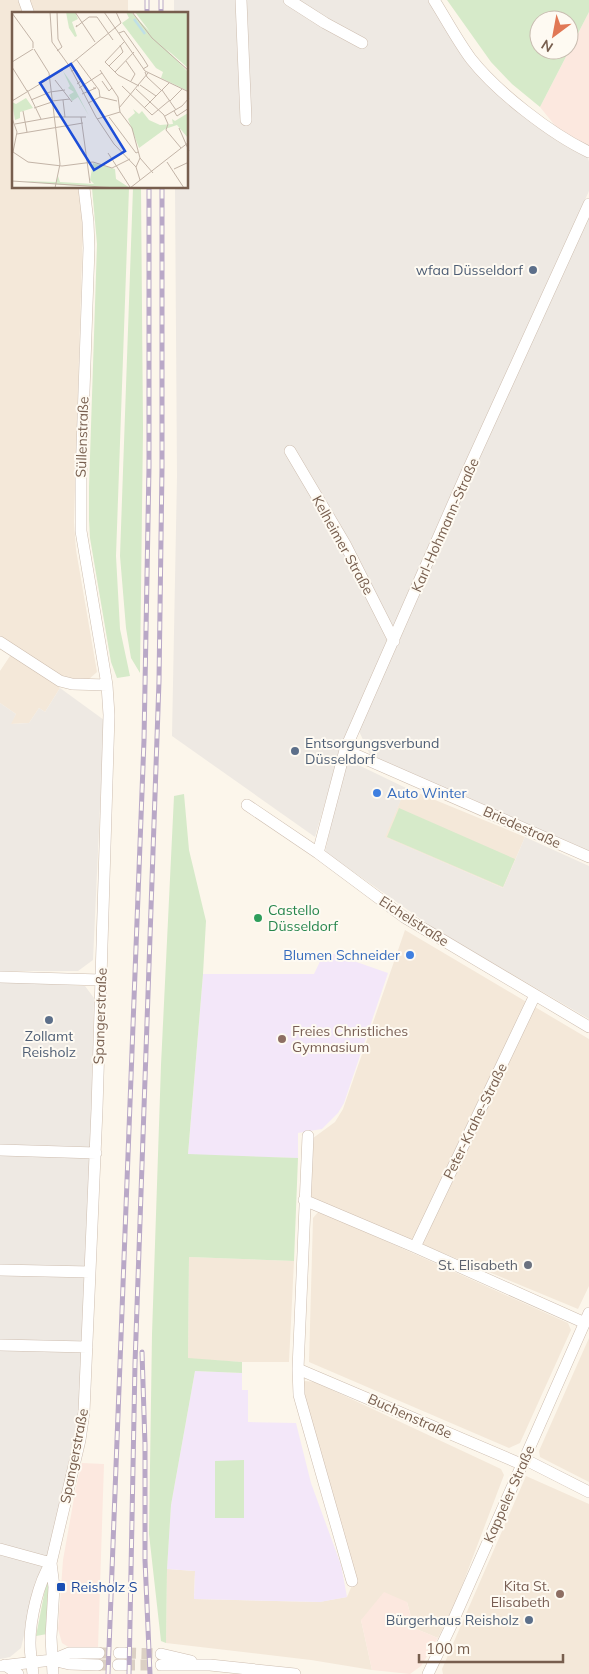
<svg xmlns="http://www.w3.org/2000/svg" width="589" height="1674" viewBox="0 0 589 1674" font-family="Mulish,sans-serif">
  <rect width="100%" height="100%" fill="#fcf6eb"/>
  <path fill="#f4e8d9" d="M 0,0 L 128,0 L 128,14 L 14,14 L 14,188 L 89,188 L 80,197 L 83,227 L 74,522 L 76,550 L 97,672 L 88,680 L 70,681 L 0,640 Z
    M 12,653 L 55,682 L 60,688 L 45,712 L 39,708 L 29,723 L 10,724 L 16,714 L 0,703 L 0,671 Z
    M 406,788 L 525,837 L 503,888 L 384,837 Z
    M 405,930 L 589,1039 L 589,1286 L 578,1309 L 306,1196 L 309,1141 L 335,1122 L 343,1109 Z
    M 319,1211 L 568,1323 L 571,1330 L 520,1443 L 509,1448 L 309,1362 L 313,1218 Z
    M 189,1257 L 294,1261 L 289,1362 L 242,1362 L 188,1359 Z
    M 589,1338 L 589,1482 L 540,1457 L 539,1451 Z
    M 305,1381 L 315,1382 L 501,1469 L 504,1475 L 457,1599 L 438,1638 L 414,1628 L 407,1602 L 361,1620 L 372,1670 L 311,1660 L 166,1643 L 167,1569 L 195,1571 L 194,1599 L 319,1602 L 347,1597 L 353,1583 L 300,1385 Z
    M 526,1476 L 589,1504 L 589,1674 L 443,1674 L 442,1669 Z"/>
  <path fill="#fce8df" d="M 589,12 L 589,147 L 561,133 L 540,107 Z
    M 82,1463 L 104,1464 L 98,1648 L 70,1648 L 62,1643 L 58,1629 L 63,1560 L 76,1487 Z
    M 384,1592 L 407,1602 L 414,1628 L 438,1638 L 421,1666 L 410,1674 L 372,1670 L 361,1620 Z"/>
  <path fill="#eee9e3" d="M 174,0 L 430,0 L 470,61 L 557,138 L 588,157 L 589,162 L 589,191 L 341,748 L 315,837 L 172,736 L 177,476 L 175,188 L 188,188 L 188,14 L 174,14 Z
    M 589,210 L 589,851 L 371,757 L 358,729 Z
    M 60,688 L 104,720 L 93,960 L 78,971 L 0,971 L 0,703 L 16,714 L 11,724 L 29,723 L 39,708 L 45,712 Z
    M 346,759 L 406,788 L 385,837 L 503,888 L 525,837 L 589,866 L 589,1019 L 438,931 L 325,852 Z
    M 0,981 L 85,986 L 94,998 L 91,1147 L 0,1145 Z
    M 0,1155 L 90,1157 L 86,1269 L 0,1267 Z
    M 0,1273 L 86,1275 L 80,1413 L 47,1559 L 37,1581 L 21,1648 L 10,1657 L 0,1659 Z"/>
  <path fill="#f3e7f9" d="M 325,951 L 388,973 L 344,1103 L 338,1113 L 322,1129 L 298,1133 L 298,1158 L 188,1155 L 203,974 L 314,974 Z
    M 195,1371 L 242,1373 L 242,1390 L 248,1390 L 248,1422 L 296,1423 L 311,1483 L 341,1565 L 347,1597 L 320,1602 L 194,1599 L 195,1571 L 167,1569 L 171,1505 Z"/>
  <path fill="#d6eac9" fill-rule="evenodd" d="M 447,0 L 589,0 L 589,12 L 540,107 L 512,84 L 491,62 ZM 539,20 L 569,20 L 569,50 L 539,50 Z
    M 92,188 L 129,188 L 116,556 L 120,629 L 130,676 L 117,678 L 111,662 L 90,538 L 89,520 L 89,487 L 97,244 Z
    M 133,188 L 141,188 L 143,429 L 140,673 L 131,658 L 126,628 L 120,556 Z
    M 184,794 L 189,850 L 206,921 L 203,974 L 188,1154 L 298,1158 L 294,1261 L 189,1257 L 188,1358 L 242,1362 L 242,1373 L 195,1371 L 171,1505 L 167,1569 L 166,1643 L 161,1641 L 149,1534 L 152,1334 L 161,1065 L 174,796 Z
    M 399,808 L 515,859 L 503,887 L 387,837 Z
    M 244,1460 L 244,1518 L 215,1518 L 215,1461 Z
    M 49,1577 L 47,1634 L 36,1636 L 47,1579 Z"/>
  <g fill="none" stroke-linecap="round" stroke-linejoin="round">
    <path stroke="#dbd0c4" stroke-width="11" stroke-dasharray="11 5.5" stroke-linecap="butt" d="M 99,1653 L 119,1653
      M 125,1653 L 161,1654
      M 98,1665 L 118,1665
      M 124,1665 L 161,1665"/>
    <g stroke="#cebeb0" stroke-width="12">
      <path id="minor" d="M 24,0 L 29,14
        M 241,0 L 246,120
        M 289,0 L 325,23 L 362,43
        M 434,0 C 446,19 457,40 471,59 C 497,92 551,134 589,152
        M 290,451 L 345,544 L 394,641
        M 0,642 L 60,681 L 72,684 L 107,685
        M 345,750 L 589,857
        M 247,805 L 318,853 L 404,917 L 589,1027
        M 318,853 L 345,750 L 467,472 L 589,204
        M 0,977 L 101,980
        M 308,1136 L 298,1369 L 299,1395 L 352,1581
        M 0,1150 L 96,1153
        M 304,1200 L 415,1247 L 585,1323
        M 415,1247 L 535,995
        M 0,1270 L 90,1272
        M 0,1345 L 87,1347
        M 298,1369 L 521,1464
        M 524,1459 L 589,1492
        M 0,1549 L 51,1563
        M 51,1563 L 54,1587 L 51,1637 L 53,1674
        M 119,1653 L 125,1653
        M 161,1654 L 191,1661
        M 52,1660 L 69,1664 L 98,1665
        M 5,1665 L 18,1674
        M 118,1665 L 124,1665
        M 161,1665 L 210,1665 L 295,1674
        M 0,1666 L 52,1660 L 69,1653 L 99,1653
        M 33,1674 C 32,1664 30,1653 30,1643 C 30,1619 38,1583 51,1563 L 80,1440 L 84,1412 L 97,1109 L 109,715 L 107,685 L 81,531 L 81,477 L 89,248 L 88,222 L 84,188
        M 428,1674 L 449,1630 L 589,1313"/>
    </g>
    <use href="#minor" stroke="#fff" stroke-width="11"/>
    <g stroke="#b9a8c7" stroke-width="5">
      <path id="rail" d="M 147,0 L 147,14
        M 161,0 L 161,14
        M 142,1352 L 145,1445 L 145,1560 L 150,1674
        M 108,1674 L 144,740 L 149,467 L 149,188
        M 129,1674 L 135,1364 L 159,681 L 162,468 L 162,188"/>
    </g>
    <use href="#rail" stroke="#fefaf2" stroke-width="3" stroke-dasharray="9" stroke-linecap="butt"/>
  </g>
  <g fill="#5c6f8a" stroke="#fefaf2" stroke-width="2">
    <circle cx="533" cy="270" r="5"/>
    <circle cx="295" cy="751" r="5"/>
    <circle cx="49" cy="1020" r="5"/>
    <circle cx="529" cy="1620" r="5"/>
  </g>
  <g fill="#3f7fe0" stroke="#fefaf2" stroke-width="2">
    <circle cx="377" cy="793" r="5"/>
    <circle cx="410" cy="955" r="5"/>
  </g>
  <circle fill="#2e9e5b" stroke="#fefaf2" stroke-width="2" cx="258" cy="918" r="5"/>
  <g fill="#8d6e63" stroke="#fefaf2" stroke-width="2">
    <circle cx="282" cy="1039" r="5"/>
    <circle cx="560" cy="1594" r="5"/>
  </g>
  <circle fill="#6b7280" stroke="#fefaf2" stroke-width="2" cx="528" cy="1265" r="5"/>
  <rect fill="#1a4fb4" stroke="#fefaf2" stroke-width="2" x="56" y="1582" width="10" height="10" rx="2.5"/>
  <g text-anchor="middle" stroke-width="4" stroke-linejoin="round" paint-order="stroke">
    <g font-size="14" fill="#4e5e75" stroke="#fefaf2" text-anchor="end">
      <text x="523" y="275">wfaa Düsseldorf</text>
      <text x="305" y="748" text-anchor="start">Entsorgungsverbund<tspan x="305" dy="16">Düsseldorf</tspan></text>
      <text x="49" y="1041" text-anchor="middle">Zollamt<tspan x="49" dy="16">Reisholz</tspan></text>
      <text x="519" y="1625">Bürgerhaus Reisholz</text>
    </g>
    <g font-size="14" fill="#775e4e" stroke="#fefaf2">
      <text transform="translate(82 437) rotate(-88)" y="5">Süllenstraße</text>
      <text transform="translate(445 525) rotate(-66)" y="5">Karl-Hohmann-Straße</text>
      <text transform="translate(343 545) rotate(61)" y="5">Kelheimer Straße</text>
      <text transform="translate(522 827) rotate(24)" y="5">Briedestraße</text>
      <text transform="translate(414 921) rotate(33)" y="5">Eichelstraße</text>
      <text transform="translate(100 1016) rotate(-88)" y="5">Spangerstraße</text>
      <text transform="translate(475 1121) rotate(-64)" y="5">Peter-Krahe-Straße</text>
      <text transform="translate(410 1416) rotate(24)" y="5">Buchenstraße</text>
      <text transform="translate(74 1456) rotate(-79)" y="5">Spangerstraße</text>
      <text transform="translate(509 1494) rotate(-66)" y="5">Kappeler Straße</text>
    </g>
    <g font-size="14" fill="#366cbe" stroke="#fefaf2" text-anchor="start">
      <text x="387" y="798">Auto Winter</text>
      <text x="400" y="960" text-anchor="end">Blumen Schneider</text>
    </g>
    <g font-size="14" fill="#27864d" stroke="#fefaf2" text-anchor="start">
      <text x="268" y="915">Castello<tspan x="268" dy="16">Düsseldorf</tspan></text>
    </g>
    <g font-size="14" fill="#785e54" stroke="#fefaf2" text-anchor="start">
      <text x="292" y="1036">Freies Christliches<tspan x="292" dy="16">Gymnasium</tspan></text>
      <text x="550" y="1591" text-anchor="end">Kita St.<tspan x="550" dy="16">Elisabeth</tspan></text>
    </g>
    <g font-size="14" fill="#5b616d" stroke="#fefaf2" text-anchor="end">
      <text x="518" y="1270">St. Elisabeth</text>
    </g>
    <g font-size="14" fill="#164399" stroke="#fefaf2" text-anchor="start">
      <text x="71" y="1592">Reisholz S</text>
    </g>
  </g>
  <g transform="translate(12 12)">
    <rect width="176" height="176" fill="#fcf6eb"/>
    <path d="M 54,0 L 63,0 L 66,7 L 60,10 L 65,24 L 63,25 L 57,16 ZM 114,0 L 119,0 L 176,60 L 176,79 L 149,66 L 151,60 L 144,56 L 110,11 L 117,6 ZM 123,0 L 176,0 L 176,56 L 144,28 ZM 51,59 L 62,75 L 77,104 L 66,85 L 60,89 L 57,83 L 62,80 L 56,76 L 58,74 ZM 14,86 L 21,96 L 8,100 L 8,106 L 3,108 L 0,90 L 4,92 ZM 121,97 L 127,102 L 130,99 L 137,108 L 148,113 L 161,112 L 160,107 L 163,109 L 176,101 L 176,126 L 165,113 L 153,117 L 127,136 L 116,107 L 123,101 ZM 81,151 L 103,157 L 104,167 L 118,176 L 50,173 L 10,169 L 44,170 L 46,164 L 48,170 L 99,173 L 82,172 L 78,168 Z" fill="#d6eac9"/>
    <path fill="none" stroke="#bfdfe6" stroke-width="2.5" d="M 122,7 L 133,22"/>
    <path fill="none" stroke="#c3b4a7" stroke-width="1" d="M 38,0 L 40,30 L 58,55 L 84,105 L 102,132 L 124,155M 63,0 L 83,30M 92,0 L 133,59 L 177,80M 120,0 L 140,26 L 177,59M 0,1 L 21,30 L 21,36M 65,13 L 64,15 L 77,5 L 85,5 L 101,28M 107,21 L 112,19 L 131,46 L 136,54 L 131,57M 112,30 L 93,50 L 106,63 L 127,74M 22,37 L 37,61 L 48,152 L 43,176M 45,39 L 50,35 L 46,27 L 45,0M 64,47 L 87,78 L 88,85M 114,49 L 123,62 L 119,69M 0,50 L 21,37M 97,54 L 111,40 L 108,33M 0,55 L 15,79M 54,56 L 109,11 L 104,0M 88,58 L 106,85 L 108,100 L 120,116 L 128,146 L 124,155 L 128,168M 59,59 L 64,58 L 70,68 L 65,72M 103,60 L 122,40M 133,60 L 135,65 L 150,79M 43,68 L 60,90M 90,69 L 97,79 L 100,76M 128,73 L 144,84M 110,74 L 140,103 L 158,88M 67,76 L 90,61M 124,77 L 152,103 L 156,112 L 154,118 L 169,136M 15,78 L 29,107M 150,78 L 164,98M 38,80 L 53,78M 70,82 L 84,76 L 81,76M 19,88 L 38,80M 51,88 L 53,105M 0,89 L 51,58M 40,89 L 58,87M 158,89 L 170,77M 76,91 L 88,85 L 105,89M 22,96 L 40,90M 107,96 L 136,61M 132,96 L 157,71M 11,99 L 15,120M 162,99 L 165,104 L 177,96M 153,104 L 170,94 L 177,86M 69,105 L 78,171M 97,105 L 124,141 L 126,140M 0,106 L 5,120 L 1,140 L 16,150 L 50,154 L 81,150 L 100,156 L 118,147M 85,107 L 108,100M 3,112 L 42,105 L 74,105M 167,116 L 177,139M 5,122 L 71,111M 96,141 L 118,175M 128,146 L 141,161M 155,150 L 172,176M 162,157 L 177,150M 0,169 L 105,176M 118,176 L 177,130"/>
    <path fill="#1d4ed8" fill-opacity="0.15" stroke="#1d4ed8" stroke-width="2.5" d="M 59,52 L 113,139 L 82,158 L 28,71 Z"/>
    <rect width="176" height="176" fill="none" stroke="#775e4e" stroke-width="2.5"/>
  </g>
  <g transform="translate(554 35) rotate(212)"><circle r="24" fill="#fefaf2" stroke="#c8bcb0"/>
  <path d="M0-4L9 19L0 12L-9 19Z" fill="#e17855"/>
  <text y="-8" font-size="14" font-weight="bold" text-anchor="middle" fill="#775e4e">N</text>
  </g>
  <path d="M419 1654v8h144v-8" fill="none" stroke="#775e4e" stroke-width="2.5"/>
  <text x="426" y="1654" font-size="15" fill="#775e4e" stroke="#fefaf2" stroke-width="4" paint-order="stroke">100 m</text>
</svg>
